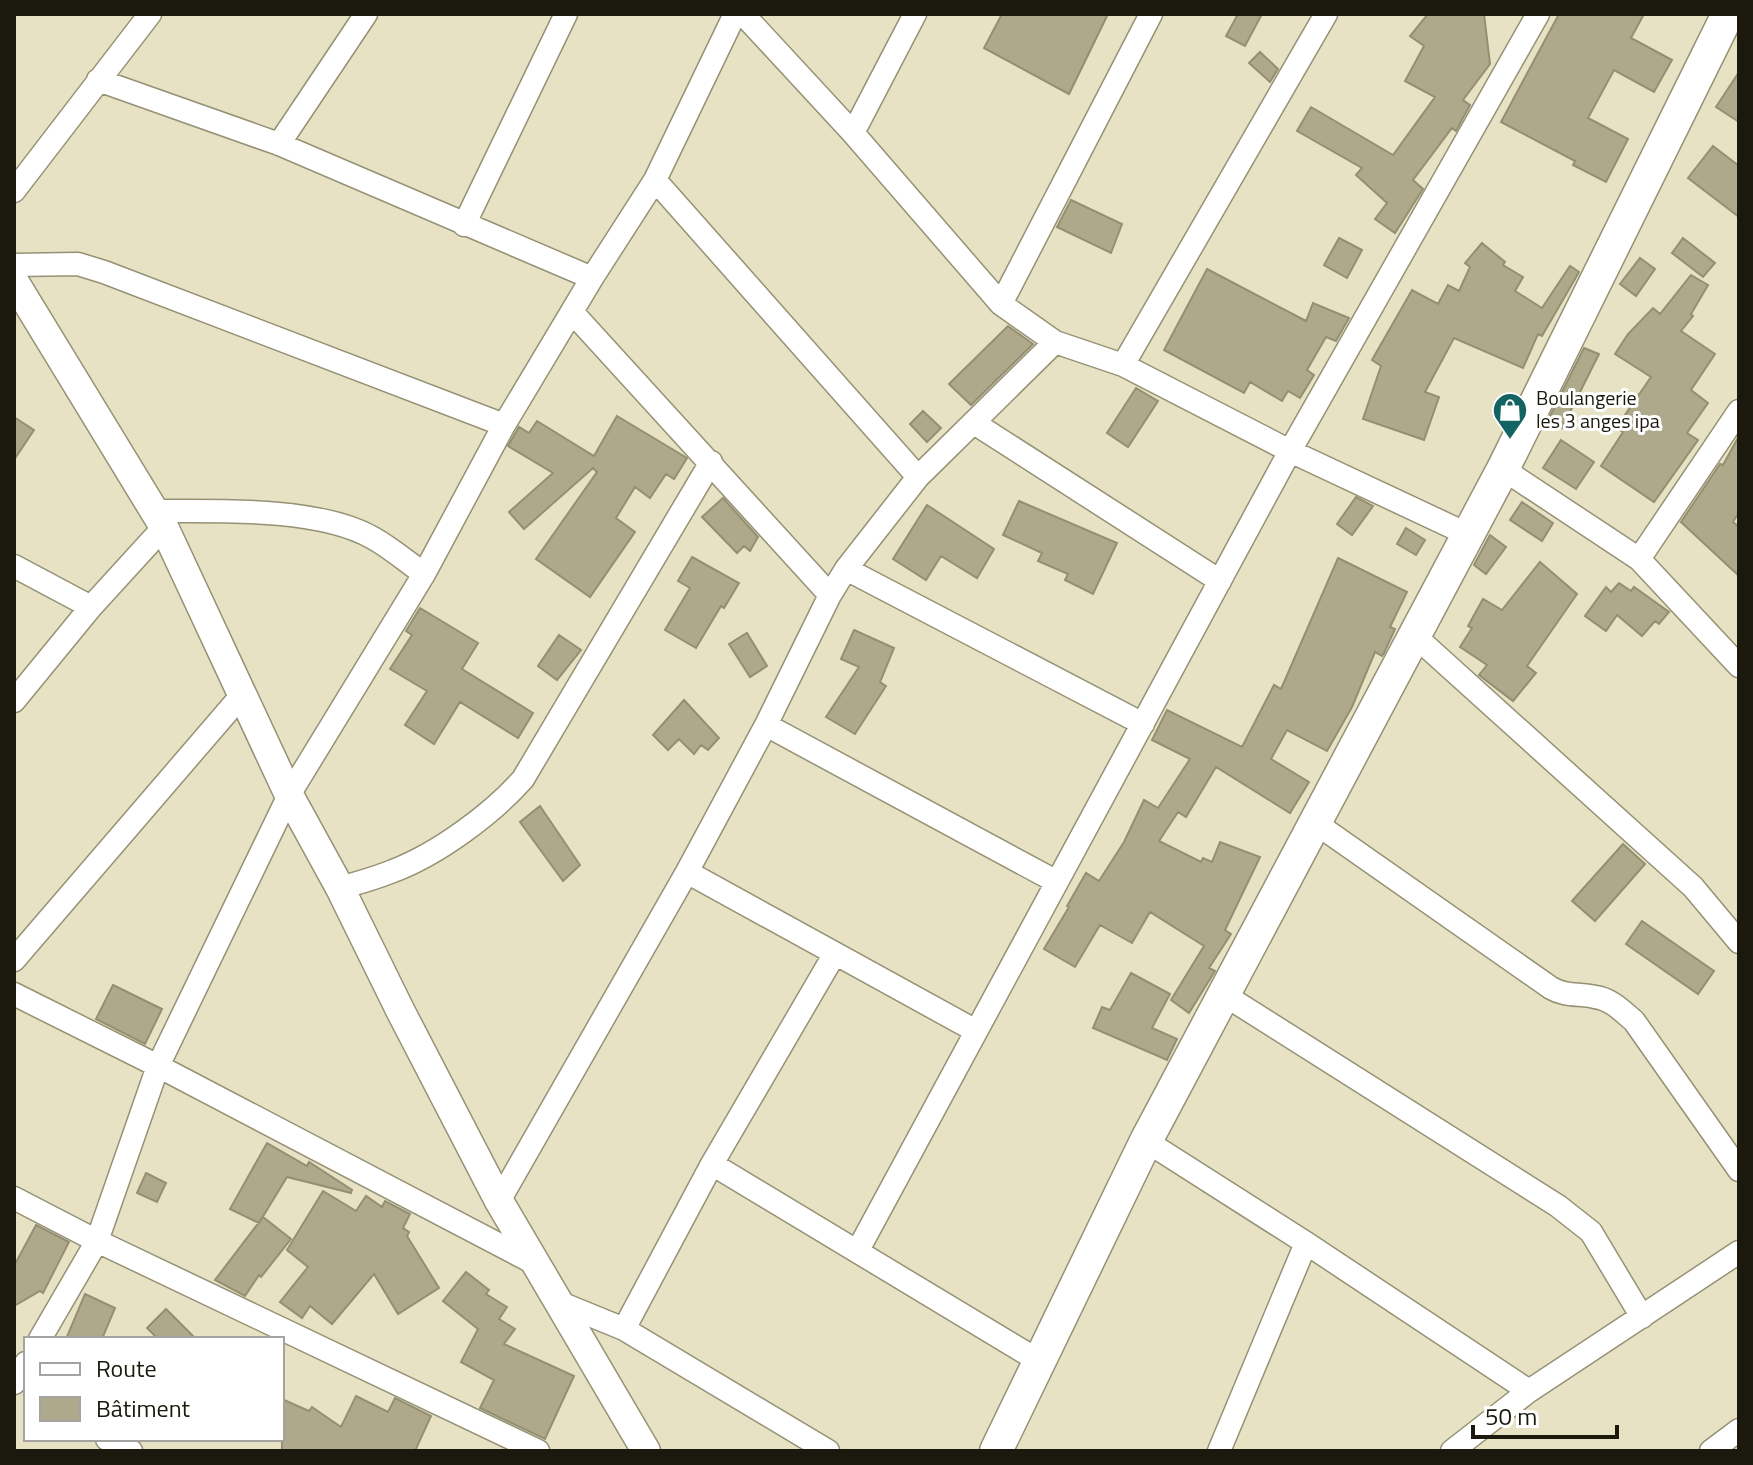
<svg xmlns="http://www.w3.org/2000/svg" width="1753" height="1465" viewBox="0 0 1753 1465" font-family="'Titillium Web',sans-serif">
  <rect width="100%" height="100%" fill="#e7e2c3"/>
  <path fill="#afa98c" stroke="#948f72" stroke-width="2" d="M 1002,14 L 1108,14 L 1069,94 L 984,48 Z
    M 1238,14 L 1262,14 L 1245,46 L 1226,36 Z
    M 1428,14 L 1484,14 L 1490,64 L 1463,100 L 1470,105 L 1456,131 L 1452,128 L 1413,180 L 1423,189 L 1395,233 L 1375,219 L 1387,203 L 1356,175 L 1362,168 L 1297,131 L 1311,107 L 1393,155 L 1435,97 L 1405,81 L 1424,46 L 1410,36 Z
    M 1559,14 L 1644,14 L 1631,38 L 1672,60 L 1654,92 L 1614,70 L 1588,118 L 1628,139 L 1606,182 L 1573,165 L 1575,161 L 1501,122 Z
    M 1260,52 L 1278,69 L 1270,82 L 1249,63 Z
    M 1739,72 L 1739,122 L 1716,107 Z
    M 1713,146 L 1739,166 L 1739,217 L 1688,178 Z
    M 1071,200 L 1122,224 L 1111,253 L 1057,227 Z
    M 1339,238 L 1362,250 L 1347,278 L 1324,265 Z
    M 1683,238 L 1715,263 L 1703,277 L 1672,253 Z
    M 1482,243 L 1505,262 L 1503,265 L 1523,277 L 1515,291 L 1542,308 L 1570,266 L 1579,272 L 1542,336 L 1538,334 L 1523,368 L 1454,338 L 1425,392 L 1439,397 L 1424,440 L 1363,419 L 1381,366 L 1372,360 L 1412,290 L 1438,304 L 1448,285 L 1459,291 L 1470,267 L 1465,263 Z
    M 1640,258 L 1655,269 L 1636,296 L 1620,284 Z
    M 1207,269 L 1306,321 L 1313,303 L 1349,318 L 1336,341 L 1326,337 L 1307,370 L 1314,375 L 1300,398 L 1288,391 L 1282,401 L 1250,382 L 1244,393 L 1164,350 Z
    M 1691,275 L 1708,285 L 1691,314 L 1693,316 L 1681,331 L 1715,354 L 1691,390 L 1708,403 L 1687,433 L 1698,440 L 1654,502 L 1601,466 L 1623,432 L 1616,428 L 1651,377 L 1615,354 L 1628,334 L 1653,308 L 1660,314 Z
    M 1008,326 L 1033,344 L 971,405 L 949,384 Z
    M 1584,348 L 1599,354 L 1562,428 L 1548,420 Z
    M 1136,388 L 1158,401 L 1128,447 L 1107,433 Z
    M 923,411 L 941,428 L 927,442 L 910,424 Z
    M 617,416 L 687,458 L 674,479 L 666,474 L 650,498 L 635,487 L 616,518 L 635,532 L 590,597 L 536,559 L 597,472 L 593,468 L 524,529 L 509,512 L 553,473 L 508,446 L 519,427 L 529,433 L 537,421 L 594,456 Z
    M 14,417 L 34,430 L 14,460 Z
    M 1739,436 L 1739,512 L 1733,522 L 1739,527 L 1739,576 L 1681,522 L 1720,464 L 1723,465 Z
    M 1561,440 L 1594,462 L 1576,489 L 1543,468 Z
    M 1356,497 L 1373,506 L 1352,535 L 1337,524 Z
    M 723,498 L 758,537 L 750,551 L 744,546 L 737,553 L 702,517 Z
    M 1019,501 L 1117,543 L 1093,594 L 1065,580 L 1068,574 L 1038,561 L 1042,553 L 1003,535 Z
    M 1522,502 L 1553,523 L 1542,541 L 1510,520 Z
    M 927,505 L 994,549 L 977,578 L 941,556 L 926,580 L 893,559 Z
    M 1406,528 L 1425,540 L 1416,555 L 1397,544 Z
    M 1490,535 L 1506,547 L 1486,574 L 1474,565 Z
    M 692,557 L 739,583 L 724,608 L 721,606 L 696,648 L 665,630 L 690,588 L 678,581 Z
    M 1338,558 L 1407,592 L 1390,627 L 1395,629 L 1384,653 L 1382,656 L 1375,652 L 1352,707 L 1327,751 L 1287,730 L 1271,759 L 1309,782 L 1290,813 L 1216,767 L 1186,817 L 1178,812 L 1159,841 L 1201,862 L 1203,858 L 1212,862 L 1220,842 L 1260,857 L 1225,930 L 1231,934 L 1209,968 L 1215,971 L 1189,1013 L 1171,1000 L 1204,946 L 1150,912 L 1132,943 L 1100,925 L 1075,967 L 1044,949 L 1069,907 L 1067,906 L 1086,873 L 1099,881 L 1124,842 L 1144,800 L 1158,808 L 1190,759 L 1152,740 L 1167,710 L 1242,747 L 1274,685 L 1281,689 Z
    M 1540,562 L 1577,594 L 1527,666 L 1536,673 L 1513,701 L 1479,675 L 1487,665 L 1460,647 L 1472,628 L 1468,626 L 1483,599 L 1502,610 Z
    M 1619,583 L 1631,591 L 1634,587 L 1669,612 L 1659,624 L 1655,621 L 1642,636 L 1617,615 L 1606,631 L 1585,616 L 1606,587 L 1611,592 Z
    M 420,608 L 478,643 L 462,669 L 533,713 L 518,738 L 460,702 L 434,744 L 405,725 L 427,691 L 390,669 L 412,635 L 406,631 Z
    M 854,630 L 894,648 L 880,682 L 886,686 L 855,734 L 826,717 L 859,667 L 841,659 Z
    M 747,633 L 767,666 L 750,677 L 729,644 Z
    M 559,635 L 581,650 L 557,680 L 538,666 Z
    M 684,700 L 719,738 L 708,750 L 701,745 L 694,754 L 679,739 L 668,750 L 653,735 Z
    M 540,806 L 580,865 L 563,881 L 520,822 Z
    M 1623,844 L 1645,864 L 1595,921 L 1572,901 Z
    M 1642,921 L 1714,971 L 1698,994 L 1626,944 Z
    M 1131,973 L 1170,994 L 1152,1028 L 1177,1039 L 1167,1060 L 1093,1028 L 1102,1007 L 1110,1010 Z
    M 113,985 L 162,1009 L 145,1044 L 96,1019 Z
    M 267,1143 L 307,1166 L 309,1162 L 352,1190 L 351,1193 L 287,1177 L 259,1223 L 230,1209 Z
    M 146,1173 L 166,1183 L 157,1202 L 137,1193 Z
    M 323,1191 L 356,1211 L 366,1196 L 382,1207 L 385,1201 L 410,1214 L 403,1228 L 409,1232 L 407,1236 L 439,1288 L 398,1314 L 374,1274 L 332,1324 L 310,1306 L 302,1318 L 280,1302 L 308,1267 L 287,1250 Z
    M 263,1217 L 291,1239 L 261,1277 L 259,1275 L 245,1296 L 215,1280 Z
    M 36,1225 L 69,1242 L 43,1293 L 40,1291 L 14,1306 L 14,1266 Z
    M 466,1272 L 489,1290 L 486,1294 L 507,1307 L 499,1319 L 515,1329 L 504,1344 L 574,1376 L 545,1439 L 480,1408 L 494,1380 L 461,1362 L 478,1329 L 443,1301 Z
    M 85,1294 L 115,1308 L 102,1339 L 66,1339 Z
    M 166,1309 L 196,1339 L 158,1339 L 147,1328 Z
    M 356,1396 L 388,1412 L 395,1398 L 431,1416 L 415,1451 L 282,1451 L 282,1399 L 309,1411 L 312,1407 L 341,1427 Z"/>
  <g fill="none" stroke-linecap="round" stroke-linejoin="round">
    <g stroke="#969174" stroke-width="25">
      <path id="minor" d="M 743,14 L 853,133 L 1001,304 L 1055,342 L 1123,365 L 1290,451 L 1469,535
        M 98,80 L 279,144 L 592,278
        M 853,133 L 915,14
        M 279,144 L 366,14
        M 655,180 L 918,477
        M 14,191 L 150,14
        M 464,225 L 566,14
        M 14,265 L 78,264 L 104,272 L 504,425
        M 1001,304 L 1151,14
        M 572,312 L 830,595
        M 1123,365 L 1326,14
        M 974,423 L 1220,581
        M 1503,469 L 1639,559 L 1739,666
        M 154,511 C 216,511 319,507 373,538 C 391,548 407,562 424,574
        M 1639,559 L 1739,411
        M 14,566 L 91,607
        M 846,569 L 1143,724
        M 1415,636 L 1693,887 L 1739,942
        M 14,701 L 91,607 L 164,527
        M 766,725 L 1057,882
        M 1314,822 L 1551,988 C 1567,997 1578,993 1595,997 C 1611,999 1622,1011 1634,1021 L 1739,1170
        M 687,872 L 976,1031
        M 340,888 C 358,883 376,878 393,871 C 438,854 492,814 523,779 L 711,462
        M 14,960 L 241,696
        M 14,994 L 158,1066 L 536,1264
        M 1223,994 L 1558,1206 L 1591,1232 L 1642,1317
        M 1146,1141 L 1306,1243 L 1529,1391
        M 712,1164 L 1039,1361
        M 14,1198 L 97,1241 L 538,1451
        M 499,1201 L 687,872 L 766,725 L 830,595 L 846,569 L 918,477 L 1055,342
        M 858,1250 L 1290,451 L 1538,14
        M 558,1302 L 624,1329 L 828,1451
        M 624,1329 L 712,1164 L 834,955
        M 40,1339 L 97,1241 L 158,1066 L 289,795 L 424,574 L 504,425 L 592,278 L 655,180 L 735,14
        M 14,1383 L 26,1363
        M 107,1439 L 131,1451
        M 1219,1451 L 1306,1243
        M 1452,1451 L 1529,1391 L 1739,1252
        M 1711,1451 L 1739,1430"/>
    </g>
    <g stroke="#969174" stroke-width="31">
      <path id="tertiary" d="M 14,281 L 164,527 L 289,795 L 340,888 L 400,1010 L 499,1201 L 646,1451"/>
    </g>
    <g stroke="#969174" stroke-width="35">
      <path id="secondary" d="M 996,1451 L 1146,1141 L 1503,469 L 1728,14"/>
    </g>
    <use href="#minor" stroke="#fff" stroke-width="22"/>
    <use href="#tertiary" stroke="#fff" stroke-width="28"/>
    <use href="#secondary" stroke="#fff" stroke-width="32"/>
  </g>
  <defs>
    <g id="shop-pin" transform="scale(1.8)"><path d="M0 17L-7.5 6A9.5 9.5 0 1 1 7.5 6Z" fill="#126362" stroke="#fff"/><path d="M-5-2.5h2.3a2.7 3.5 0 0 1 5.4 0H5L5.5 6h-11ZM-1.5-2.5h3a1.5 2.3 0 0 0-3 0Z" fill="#fff"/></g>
  </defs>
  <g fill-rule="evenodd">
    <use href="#shop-pin" x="1510" y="410"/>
  </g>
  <g text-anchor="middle" stroke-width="6" stroke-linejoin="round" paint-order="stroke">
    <g font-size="20" fill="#1b190e" stroke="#fff" text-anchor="start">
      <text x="1536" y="405">Boulangerie<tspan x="1536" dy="23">les 3 anges ipa</tspan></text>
    </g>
  </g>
  <rect width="1753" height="1465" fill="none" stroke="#1b190e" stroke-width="32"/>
  <rect x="24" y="1337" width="260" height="104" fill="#ffffff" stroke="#a4a39f" stroke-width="2"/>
  <rect x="40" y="1363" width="40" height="12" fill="#ffffff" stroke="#a4a39f" stroke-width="2"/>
  <text x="96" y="1377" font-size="24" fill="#1b190e">Route</text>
  <rect x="40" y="1397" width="40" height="24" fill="#afa98c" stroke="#a4a39f" stroke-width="2"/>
  <text x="96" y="1417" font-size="24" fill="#1b190e">Bâtiment</text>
  <path d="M1473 1425v12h144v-12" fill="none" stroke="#1b190e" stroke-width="4"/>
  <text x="1485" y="1425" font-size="24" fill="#1b190e" stroke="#ffffff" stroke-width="6" paint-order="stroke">50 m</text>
</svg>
